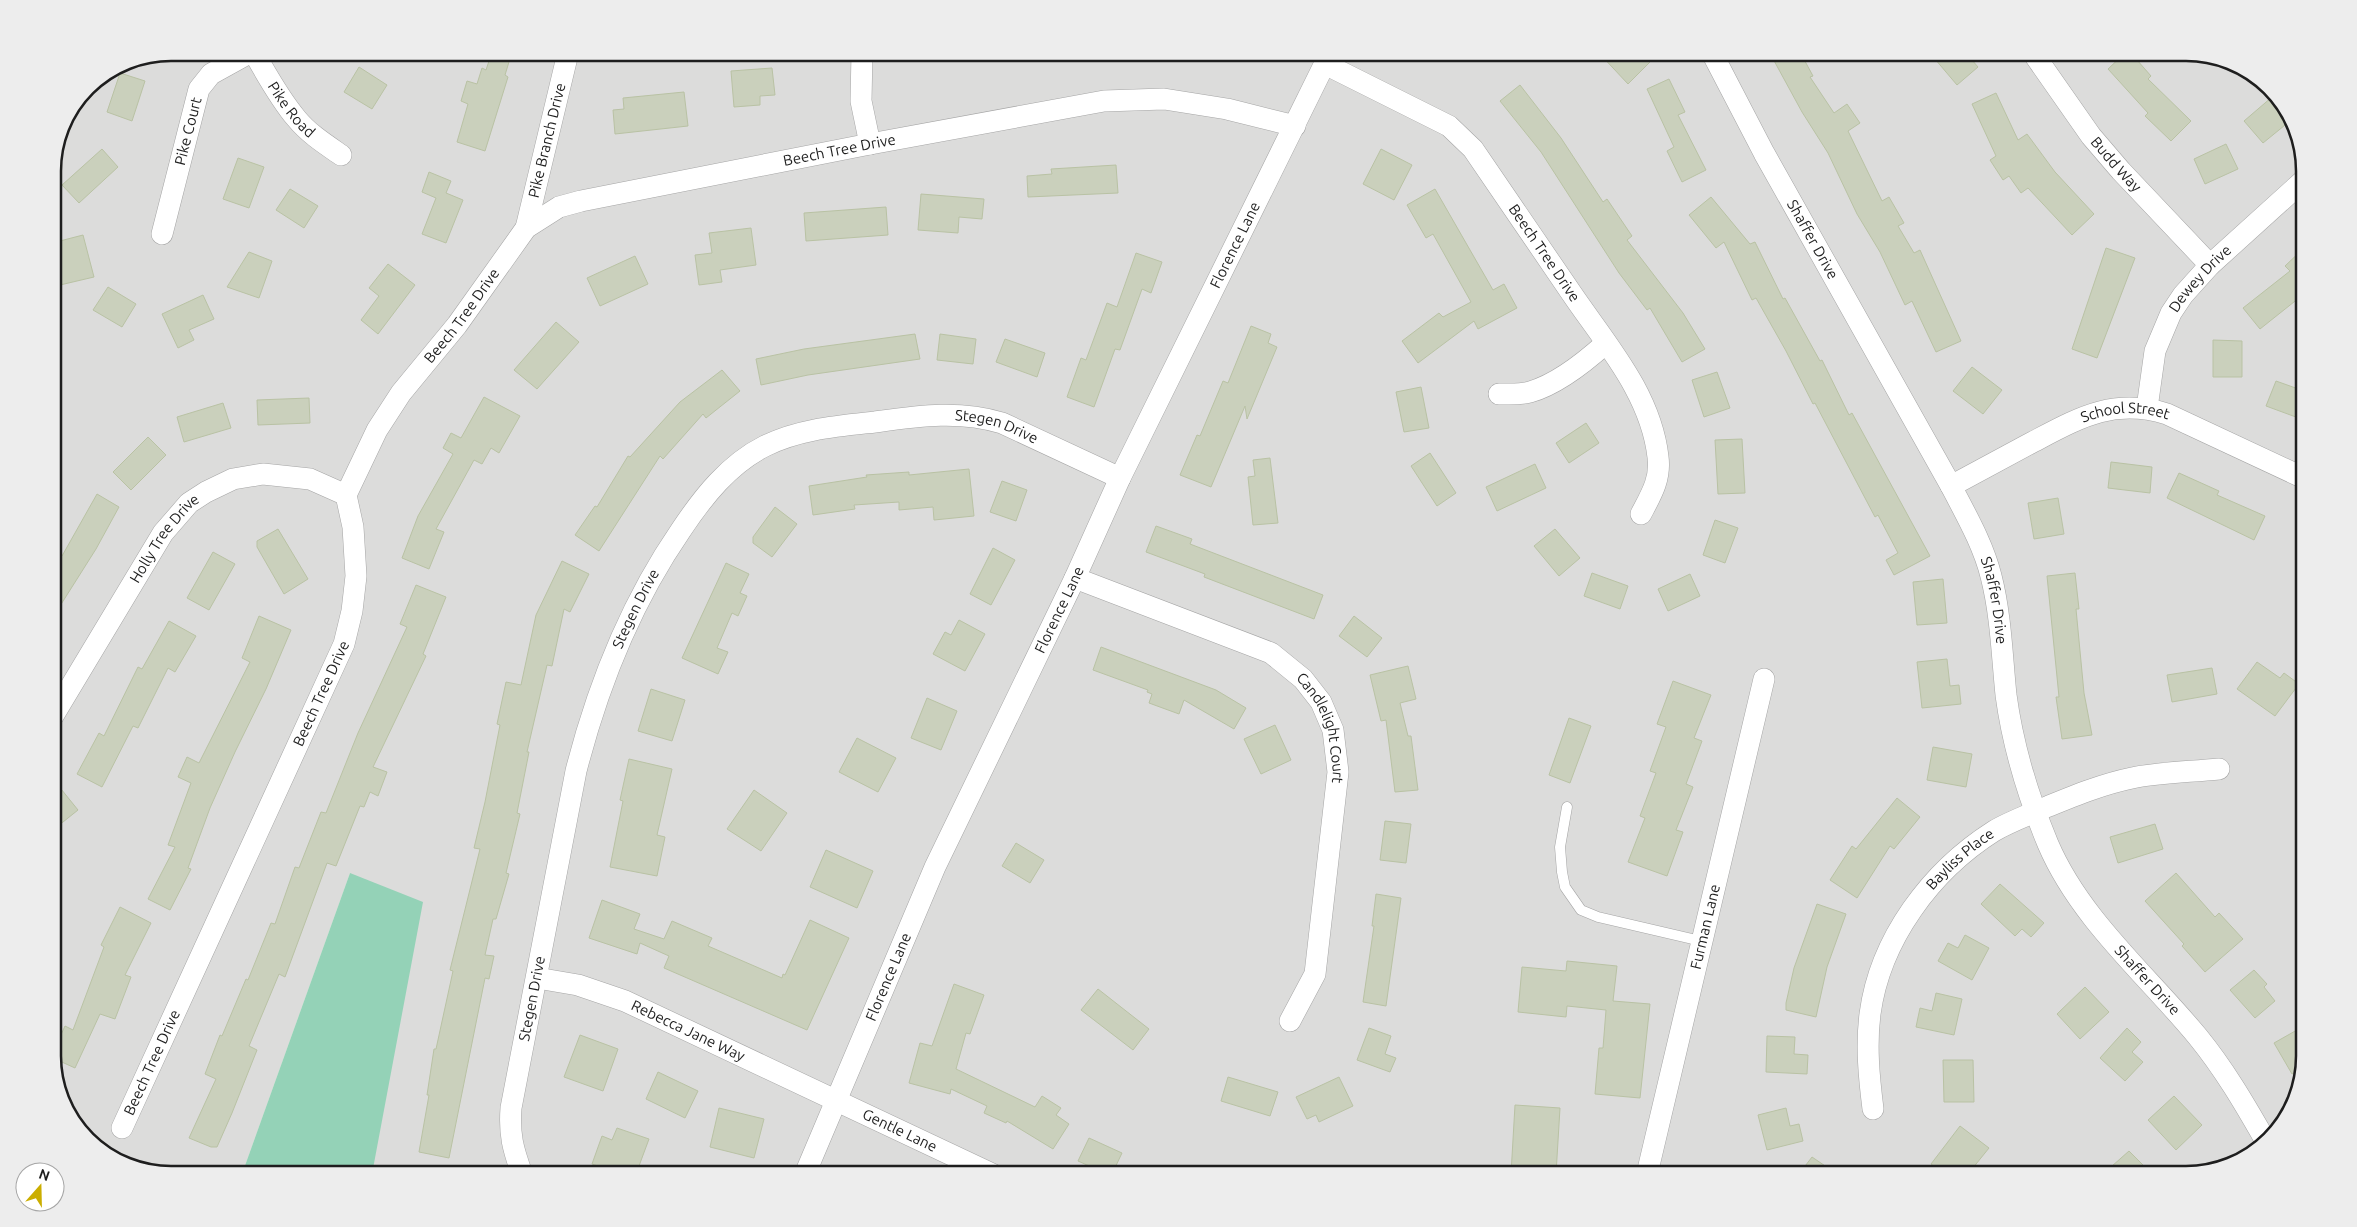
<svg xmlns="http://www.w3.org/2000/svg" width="2357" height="1227" viewBox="0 0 2357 1227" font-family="Ubuntu,sans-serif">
  <rect width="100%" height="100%" fill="#e9f0e3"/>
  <path fill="#dcdcdb" d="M 172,53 L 2185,53 L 2238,65 L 2285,106 L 2304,164 L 2304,1055 L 2292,1108 L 2245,1158 L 2186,1174 L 372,1174 L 373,1165 L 350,873 L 242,1174 L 172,1174 L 119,1162 L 73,1122 L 53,1063 L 53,164 L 62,126 L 88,87 L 126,61 Z"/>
  <path fill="#94d2b7" d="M 350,873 L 423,902 L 372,1174 L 242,1174 Z"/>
  <path fill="#cad0bc" stroke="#b9c2a4" d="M 492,52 L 512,52 L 505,75 L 508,77 L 485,151 L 457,142 L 468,104 L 461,101 L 467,81 L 477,84 L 482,68 L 486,70 Z
    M 1598,52 L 1660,52 L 1628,84 Z
    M 1782,52 L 1800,52 L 1813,76 L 1810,77 L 1834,113 L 1847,104 L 1860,123 L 1848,131 L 1882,201 L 1889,197 L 1904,223 L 1898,226 L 1914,253 L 1920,250 L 1961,341 L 1936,352 L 1912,301 L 1905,305 L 1880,252 L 1857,214 L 1828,153 L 1802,112 L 1772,57 Z
    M 1929,52 L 1965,52 L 1978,67 L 1957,85 Z
    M 2126,52 L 2130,52 L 2151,76 L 2148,79 L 2191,121 L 2171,141 L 2145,116 L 2148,113 L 2108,69 Z
    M 359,67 L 387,85 L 372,109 L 344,92 Z
    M 772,68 L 775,95 L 760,96 L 760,105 L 734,107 L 731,71 Z
    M 120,73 L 145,81 L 132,121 L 107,112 Z
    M 1669,79 L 1685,112 L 1678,115 L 1706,170 L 1682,182 L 1667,151 L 1674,147 L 1647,89 Z
    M 1520,85 L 1561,138 L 1603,202 L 1607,199 L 1632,236 L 1627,240 L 1683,313 L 1705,349 L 1682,362 L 1650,308 L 1647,310 L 1619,273 L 1541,152 L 1500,101 Z
    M 684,92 L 688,126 L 615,134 L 613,110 L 624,109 L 623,98 Z
    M 1996,93 L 2018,140 L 2027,134 L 2055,172 L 2094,214 L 2072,235 L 2028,188 L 2021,193 L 2009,176 L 2003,180 L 1990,160 L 1996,156 L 1972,104 Z
    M 2272,97 L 2290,121 L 2263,143 L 2244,121 Z
    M 2226,144 L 2238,169 L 2205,184 L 2194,159 Z
    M 102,149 L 118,167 L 79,203 L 62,185 Z
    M 1381,149 L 1412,165 L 1394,200 L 1363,184 Z
    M 238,158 L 264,167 L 249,208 L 223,199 Z
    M 1116,165 L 1118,193 L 1028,197 L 1027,176 L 1052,174 L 1051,169 Z
    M 429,172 L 451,181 L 446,193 L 463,200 L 446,243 L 422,234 L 436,198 L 422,192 Z
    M 290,189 L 318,206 L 304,228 L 276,210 Z
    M 1435,189 L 1493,290 L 1504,284 L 1517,308 L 1478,329 L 1474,321 L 1418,363 L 1402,341 L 1439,313 L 1443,317 L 1471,302 L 1433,234 L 1426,238 L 1407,205 Z
    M 921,194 L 984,199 L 982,219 L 959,217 L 958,233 L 918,230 Z
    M 1711,197 L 1750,244 L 1755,242 L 1783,299 L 1785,298 L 1820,361 L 1822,360 L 1849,415 L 1852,413 L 1930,556 L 1894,575 L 1886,560 L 1898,553 L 1878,515 L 1875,517 L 1815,403 L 1813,404 L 1786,351 L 1756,298 L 1752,300 L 1724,242 L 1716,248 L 1689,215 Z
    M 886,207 L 888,235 L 806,241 L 804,213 Z
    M 751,228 L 756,265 L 720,270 L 722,282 L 699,285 L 695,255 L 712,253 L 709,233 Z
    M 83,235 L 94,277 L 60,285 L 53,256 L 53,254 L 60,252 L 56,242 Z
    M 2106,248 L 2135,258 L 2097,358 L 2072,349 Z
    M 2304,248 L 2304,294 L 2260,329 L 2243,308 L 2290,271 L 2285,266 Z
    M 249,252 L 272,261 L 259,298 L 227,287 Z
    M 1136,253 L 1162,262 L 1151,293 L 1142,289 L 1120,350 L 1115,349 L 1094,407 L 1067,397 L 1081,358 L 1086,360 L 1107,303 L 1117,307 Z
    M 635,256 L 648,284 L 600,306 L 587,278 Z
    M 388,264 L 415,285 L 378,334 L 361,320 L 379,296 L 369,288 Z
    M 108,287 L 136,304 L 122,327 L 93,310 Z
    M 203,295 L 214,319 L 189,330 L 194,340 L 178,348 L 162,314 Z
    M 556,322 L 579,342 L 537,389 L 514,370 Z
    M 1251,326 L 1271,334 L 1268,343 L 1277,347 L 1247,419 L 1245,406 L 1211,487 L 1180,475 L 1197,435 L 1200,436 L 1223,381 L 1228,383 Z
    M 915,334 L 920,359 L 808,375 L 761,385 L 756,359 L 804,349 Z
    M 940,334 L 976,339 L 973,364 L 937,360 Z
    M 1005,339 L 1045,353 L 1037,377 L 996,362 Z
    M 2213,340 L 2242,341 L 2242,377 L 2213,377 Z
    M 1972,367 L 2002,390 L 1983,414 L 1953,391 Z
    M 722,370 L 740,391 L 706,418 L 703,414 L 663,459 L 660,456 L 599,551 L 575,535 L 595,506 L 597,507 L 628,456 L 630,457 L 680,402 Z
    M 1717,372 L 1730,408 L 1704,417 L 1692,380 Z
    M 2276,381 L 2304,391 L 2304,420 L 2266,406 Z
    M 1421,387 L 1429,428 L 1404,432 L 1396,392 Z
    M 484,397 L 520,416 L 499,453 L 491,448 L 482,464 L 474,460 L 436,529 L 444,532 L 429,569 L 402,558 L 418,516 L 453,454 L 443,448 L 451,433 L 461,438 Z
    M 309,398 L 310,423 L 258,425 L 257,400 Z
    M 223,403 L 231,428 L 184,442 L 177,417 Z
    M 1586,423 L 1599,443 L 1569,463 L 1556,443 Z
    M 148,437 L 166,455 L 131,490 L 113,472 Z
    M 1742,439 L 1745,493 L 1718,494 L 1715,440 Z
    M 1430,453 L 1456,493 L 1437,506 L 1411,466 Z
    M 1270,458 L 1278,523 L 1253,525 L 1248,477 L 1255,476 L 1253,460 Z
    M 2111,462 L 2152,467 L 2150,493 L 2108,488 Z
    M 1535,464 L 1546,488 L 1497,511 L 1486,487 Z
    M 969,469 L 974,516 L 934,520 L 933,507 L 899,510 L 899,502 L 854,505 L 855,509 L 813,515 L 809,486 L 867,477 L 866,475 L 909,472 L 909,475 Z
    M 2179,473 L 2219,491 L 2217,495 L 2265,516 L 2254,540 L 2167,498 Z
    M 1002,481 L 1027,490 L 1016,521 L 990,512 Z
    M 97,494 L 119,507 L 96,549 L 53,617 L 53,568 L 60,555 L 62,556 Z
    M 2058,498 L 2064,534 L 2034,539 L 2028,503 Z
    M 775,507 L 797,524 L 772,557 L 753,543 L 753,537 Z
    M 1715,520 L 1738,528 L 1725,563 L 1703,555 Z
    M 1156,526 L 1192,539 L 1190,544 L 1323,595 L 1314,619 L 1204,577 L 1205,574 L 1146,552 Z
    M 278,529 L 308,579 L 284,594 L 257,547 L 257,541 Z
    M 1555,529 L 1580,558 L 1559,576 L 1534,546 Z
    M 993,548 L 1015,560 L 991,605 L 970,594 Z
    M 213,552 L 235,564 L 209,610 L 187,598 Z
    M 562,561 L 589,574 L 570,612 L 564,609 L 552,666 L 547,665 L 527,752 L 529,752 L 517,813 L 520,814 L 506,873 L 509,874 L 496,919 L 493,919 L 485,955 L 494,956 L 489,979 L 485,978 L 449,1158 L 419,1152 L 429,1095 L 427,1095 L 434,1049 L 436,1049 L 453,971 L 450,970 L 480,849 L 474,848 L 485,802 L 500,725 L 497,724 L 506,682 L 521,685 L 536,615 Z
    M 726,563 L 749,574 L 740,593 L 747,596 L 738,616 L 732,613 L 717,648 L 728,652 L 718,674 L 682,658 Z
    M 1592,573 L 1628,586 L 1620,609 L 1584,596 Z
    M 2075,573 L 2079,609 L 2076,609 L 2084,693 L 2092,735 L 2062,739 L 2056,697 L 2059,697 L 2047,576 Z
    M 1690,574 L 1700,596 L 1668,611 L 1658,589 Z
    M 1943,579 L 1947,623 L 1917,625 L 1913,582 Z
    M 416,585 L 446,597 L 423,654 L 426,656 L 373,767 L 387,772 L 378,796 L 370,792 L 364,807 L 360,806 L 336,866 L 327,863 L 285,977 L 279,974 L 249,1046 L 257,1050 L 232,1113 L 217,1147 L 211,1147 L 189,1138 L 216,1079 L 205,1074 L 220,1035 L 222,1036 L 246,979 L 248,980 L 271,923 L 275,924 L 295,867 L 299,868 L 321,812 L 326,813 L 358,733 L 407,627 L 400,624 Z
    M 259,616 L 291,630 L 266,689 L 235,752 L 210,808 L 188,868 L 191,869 L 170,910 L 148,899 L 175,847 L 168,845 L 191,783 L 178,777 L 187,757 L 199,763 L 250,662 L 242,658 Z
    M 1354,616 L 1382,638 L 1367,657 L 1339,636 Z
    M 959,620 L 985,634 L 965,671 L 933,654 L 945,632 L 951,635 Z
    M 169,621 L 196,636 L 175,672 L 168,668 L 138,728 L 133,726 L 102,787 L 77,774 L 99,733 L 104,736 L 138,667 L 142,669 Z
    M 1101,647 L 1216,690 L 1246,708 L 1234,729 L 1184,700 L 1179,714 L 1149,703 L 1152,694 L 1147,692 L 1148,690 L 1093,670 Z
    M 1947,659 L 1950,686 L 1959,685 L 1961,704 L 1922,708 L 1917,662 Z
    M 2257,662 L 2280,678 L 2284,673 L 2299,684 L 2275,716 L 2237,689 Z
    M 1408,666 L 1416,699 L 1400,703 L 1408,736 L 1411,736 L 1418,790 L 1395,792 L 1386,720 L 1381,721 L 1370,675 Z
    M 2212,668 L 2217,694 L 2172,702 L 2167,675 Z
    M 1673,681 L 1711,695 L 1694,738 L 1702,741 L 1686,784 L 1693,787 L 1676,830 L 1683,832 L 1667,876 L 1628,862 L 1645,818 L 1640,816 L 1656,773 L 1650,771 L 1666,727 L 1657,724 Z
    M 651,689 L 685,700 L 672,741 L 638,731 Z
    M 927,698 L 957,711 L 941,750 L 911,738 Z
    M 1569,718 L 1591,726 L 1570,783 L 1549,775 Z
    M 1275,725 L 1291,760 L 1261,774 L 1244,739 Z
    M 857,738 L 896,758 L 878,792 L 839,772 Z
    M 1933,747 L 1972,754 L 1966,787 L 1927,780 Z
    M 629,759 L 672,769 L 657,835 L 665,837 L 657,876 L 610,867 L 623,801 L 620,800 Z
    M 53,779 L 78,810 L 53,830 Z
    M 754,790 L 787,813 L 761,851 L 727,829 Z
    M 1897,798 L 1920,817 L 1894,849 L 1890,846 L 1857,898 L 1830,880 L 1852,846 L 1856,849 Z
    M 1385,821 L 1411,824 L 1406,863 L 1380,860 Z
    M 2155,824 L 2163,849 L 2118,863 L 2110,837 Z
    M 1016,843 L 1044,860 L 1030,883 L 1002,866 Z
    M 826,850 L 873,871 L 857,908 L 810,887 Z
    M 2176,873 L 2215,917 L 2219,913 L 2243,939 L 2205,972 L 2182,946 L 2184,944 L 2145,901 Z
    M 2000,884 L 2044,923 L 2031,937 L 2022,929 L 2015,936 L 1981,904 Z
    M 1376,894 L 1401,898 L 1386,1006 L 1363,1002 L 1374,926 L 1372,926 Z
    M 602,900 L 640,914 L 634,929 L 664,939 L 672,921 L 712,938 L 708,946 L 782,978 L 783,974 L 785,975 L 810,920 L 849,938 L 807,1030 L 664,968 L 669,956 L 640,943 L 637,954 L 589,938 Z
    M 1817,904 L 1846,914 L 1827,967 L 1816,1017 L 1786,1010 L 1786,1003 L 1794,968 Z
    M 120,907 L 151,923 L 125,975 L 131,977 L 115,1019 L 100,1014 L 75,1068 L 53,1058 L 53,1052 L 65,1026 L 73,1030 L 104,947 L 101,945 Z
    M 1965,935 L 1989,948 L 1972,980 L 1938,961 L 1948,943 L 1958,948 Z
    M 1567,961 L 1617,966 L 1613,1001 L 1650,1004 L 1640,1098 L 1595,1094 L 1599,1048 L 1603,1048 L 1606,1010 L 1567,1006 L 1566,1017 L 1518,1012 L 1522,967 L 1566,971 Z
    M 2254,970 L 2267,984 L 2264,987 L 2275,1001 L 2255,1018 L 2230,990 Z
    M 954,984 L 984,995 L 970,1034 L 966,1033 L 956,1069 L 1035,1107 L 1042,1096 L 1061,1108 L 1056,1115 L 1069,1124 L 1053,1149 L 1007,1121 L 1006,1123 L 984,1113 L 987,1106 L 951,1089 L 950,1094 L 909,1083 L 920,1043 L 932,1046 Z
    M 2085,987 L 2109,1012 L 2080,1039 L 2057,1014 Z
    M 1098,989 L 1149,1029 L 1133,1050 L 1081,1010 Z
    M 1936,993 L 1962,999 L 1954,1035 L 1916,1027 L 1920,1008 L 1932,1011 Z
    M 2304,1026 L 2304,1055 L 2301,1069 L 2292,1074 L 2274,1043 Z
    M 1369,1028 L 1391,1036 L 1385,1054 L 1396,1058 L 1390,1072 L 1357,1060 Z
    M 2127,1028 L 2141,1042 L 2132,1052 L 2143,1062 L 2125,1081 L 2100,1058 Z
    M 580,1035 L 618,1049 L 603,1091 L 564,1077 Z
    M 1767,1036 L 1795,1037 L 1794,1054 L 1808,1055 L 1807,1074 L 1766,1072 Z
    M 1943,1060 L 1973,1060 L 1974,1102 L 1944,1102 Z
    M 658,1072 L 698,1091 L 685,1118 L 646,1099 Z
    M 1228,1077 L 1278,1092 L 1270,1116 L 1221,1101 Z
    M 1339,1077 L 1353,1106 L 1319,1122 L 1316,1115 L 1307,1119 L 1296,1097 Z
    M 2174,1096 L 2202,1125 L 2176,1150 L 2148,1120 Z
    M 1515,1105 L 1560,1108 L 1556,1174 L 1511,1174 Z
    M 719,1108 L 764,1119 L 754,1158 L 710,1147 Z
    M 1786,1108 L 1790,1126 L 1799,1124 L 1803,1141 L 1767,1150 L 1758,1115 Z
    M 1960,1126 L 1989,1148 L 1968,1174 L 1944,1174 L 1931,1164 Z
    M 617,1128 L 649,1139 L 636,1174 L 620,1174 L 592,1164 L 602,1136 L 612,1140 Z
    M 1089,1138 L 1122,1153 L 1112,1174 L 1107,1174 L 1078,1161 Z
    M 2129,1151 L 2152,1174 L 2103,1174 Z
    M 1812,1157 L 1837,1174 L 1799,1174 Z"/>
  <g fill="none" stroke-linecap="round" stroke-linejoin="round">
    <g stroke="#a5a5a5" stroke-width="11">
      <path id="service" d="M 1567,807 L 1560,847 L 1562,872 L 1565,887 L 1581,910 L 1598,917 L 1701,941"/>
    </g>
    <g stroke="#a5a5a5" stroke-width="22">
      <g id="minor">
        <path id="s1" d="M 254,53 C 267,75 279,98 296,118 C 308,133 325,144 341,155"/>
        <path d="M 862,53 L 861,101 L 870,144"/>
        <path id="s2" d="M 1712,53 L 1764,153 L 1951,486 C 1966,515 1983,544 1991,576 C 2001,615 2002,656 2006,695 C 2013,747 2028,796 2048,844 C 2080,919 2147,975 2198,1037 C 2224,1069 2244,1103 2264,1138"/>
        <path id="s3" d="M 2033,53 L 2091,136 L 2121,171 L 2210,265"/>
        <path id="s4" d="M 1325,64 L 1449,126 L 1473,149 C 1506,197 1539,245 1572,294 C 1606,344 1651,394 1658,457 C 1661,479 1651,495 1641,514"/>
        <path id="s5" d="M 526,228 L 568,53"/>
        <path id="s6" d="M 162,234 L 199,89 L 211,74 L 249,53"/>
        <path d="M 1499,394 C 1509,394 1520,395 1530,392 C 1558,384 1585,362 1606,343"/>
        <path id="s7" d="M 2147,408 L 2155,351 L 2171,313 L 2183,295 L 2210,265 L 2304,180"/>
        <path id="s8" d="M 1951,486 C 1977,472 2003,458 2029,444 C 2077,419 2112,397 2167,414 L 2304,478"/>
        <path id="s9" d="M 1075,578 L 1271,653 L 1303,679 L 1321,702 L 1333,730 L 1338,772 L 1315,974 L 1290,1021"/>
        <path id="s10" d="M 53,716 L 163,533 L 189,503 L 206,492 L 233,479 L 263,474 L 310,479 L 346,495"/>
        <path id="s11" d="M 537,978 L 578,985 L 625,1001 L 992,1174"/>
        <path id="s12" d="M 1873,1109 C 1869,1077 1866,1046 1870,1014 C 1880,939 1931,871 1994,831 C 2011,821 2031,814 2049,806 C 2076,795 2103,784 2132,778 C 2160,772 2190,772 2219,769"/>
        <path id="s13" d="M 122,1128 L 344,644 L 352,611 L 356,576 L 353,527 L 346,495 L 377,430 L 401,393 L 457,325 L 526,228 L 559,207 L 581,201 L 870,144 L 1104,101 L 1164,99 L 1227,109 L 1295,126"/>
        <path id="s14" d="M 522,1174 C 513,1149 509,1135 511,1108 L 576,771 C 598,685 630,604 681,530 C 703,497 729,464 765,446 C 799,429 838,426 875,422 C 919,416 959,410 1002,423 L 1120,478"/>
        <path id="s15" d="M 805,1174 L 935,867 L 1075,578 L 1120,478 L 1330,53"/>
        <path id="s16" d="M 1647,1174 L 1764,679"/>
      </g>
    </g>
    <use href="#service" stroke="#fff" stroke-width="10"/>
    <use href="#minor" stroke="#fff" stroke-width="21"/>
  </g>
  <g text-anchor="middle" stroke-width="4" stroke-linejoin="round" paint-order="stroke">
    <g font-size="15" fill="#1e1e1e" stroke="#fff">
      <text dy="5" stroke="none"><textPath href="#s1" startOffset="68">Pike Road</textPath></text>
      <text dy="5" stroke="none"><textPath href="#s6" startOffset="106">Pike Court</textPath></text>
      <text dy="5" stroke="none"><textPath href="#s5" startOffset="90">Pike Branch Drive</textPath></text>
      <text dy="5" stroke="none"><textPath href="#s13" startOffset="1332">Beech Tree Drive</textPath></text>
      <text dy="5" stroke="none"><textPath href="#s3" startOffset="139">Budd Way</textPath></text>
      <text dy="5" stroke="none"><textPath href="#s2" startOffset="212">Shaffer Drive</textPath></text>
      <text dy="5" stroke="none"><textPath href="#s15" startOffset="1024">Florence Lane</textPath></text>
      <text dy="5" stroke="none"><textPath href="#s4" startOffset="298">Beech Tree Drive</textPath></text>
      <text dy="5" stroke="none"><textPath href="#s7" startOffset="144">Dewey Drive</textPath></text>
      <text dy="5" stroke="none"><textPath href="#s13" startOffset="898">Beech Tree Drive</textPath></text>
      <text dy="5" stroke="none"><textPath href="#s8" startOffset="192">School Street</textPath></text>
      <text dy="5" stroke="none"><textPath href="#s14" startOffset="1032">Stegen Drive</textPath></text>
      <text dy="5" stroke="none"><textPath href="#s10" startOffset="210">Holly Tree Drive</textPath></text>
      <text dy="5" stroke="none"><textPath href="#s2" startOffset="618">Shaffer Drive</textPath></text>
      <text dy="5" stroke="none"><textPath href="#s14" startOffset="584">Stegen Drive</textPath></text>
      <text dy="5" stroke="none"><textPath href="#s15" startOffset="619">Florence Lane</textPath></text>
      <text dy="5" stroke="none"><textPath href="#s13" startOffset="478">Beech Tree Drive</textPath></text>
      <text dy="5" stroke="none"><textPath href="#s9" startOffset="305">Candlelight Court</textPath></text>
      <text dy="5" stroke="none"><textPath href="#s12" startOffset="279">Bayliss Place</textPath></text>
      <text dy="5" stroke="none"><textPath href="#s16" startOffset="254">Furman Lane</textPath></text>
      <text dy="5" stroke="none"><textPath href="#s15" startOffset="214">Florence Lane</textPath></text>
      <text dy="5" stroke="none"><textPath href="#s2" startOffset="1038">Shaffer Drive</textPath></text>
      <text dy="5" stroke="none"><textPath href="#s14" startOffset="179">Stegen Drive</textPath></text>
      <text dy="5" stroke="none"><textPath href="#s11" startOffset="161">Rebecca Jane Way</textPath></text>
      <text dy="5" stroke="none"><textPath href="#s13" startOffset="72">Beech Tree Drive</textPath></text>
      <text dy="5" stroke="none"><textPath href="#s11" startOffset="395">Gentle Lane</textPath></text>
    </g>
  </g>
  <path d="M0 0H2357V1227H0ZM171 61H2186A110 110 0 0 1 2296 171V1056A110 110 0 0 1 2186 1166H171A110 110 0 0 1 61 1056V171A110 110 0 0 1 171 61Z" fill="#ededed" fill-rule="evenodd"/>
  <path fill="none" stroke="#1e1e1e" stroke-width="2.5" d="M171 61H2186A110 110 0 0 1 2296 171V1056A110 110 0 0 1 2186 1166H171A110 110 0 0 1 61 1056V171A110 110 0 0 1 171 61Z"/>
  <g transform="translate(40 1187) rotate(20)"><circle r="24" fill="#ffffff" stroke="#a5a5a5"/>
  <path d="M0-4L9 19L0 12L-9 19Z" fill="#cbae00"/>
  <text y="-8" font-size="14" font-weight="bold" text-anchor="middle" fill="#1e1e1e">N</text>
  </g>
</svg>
